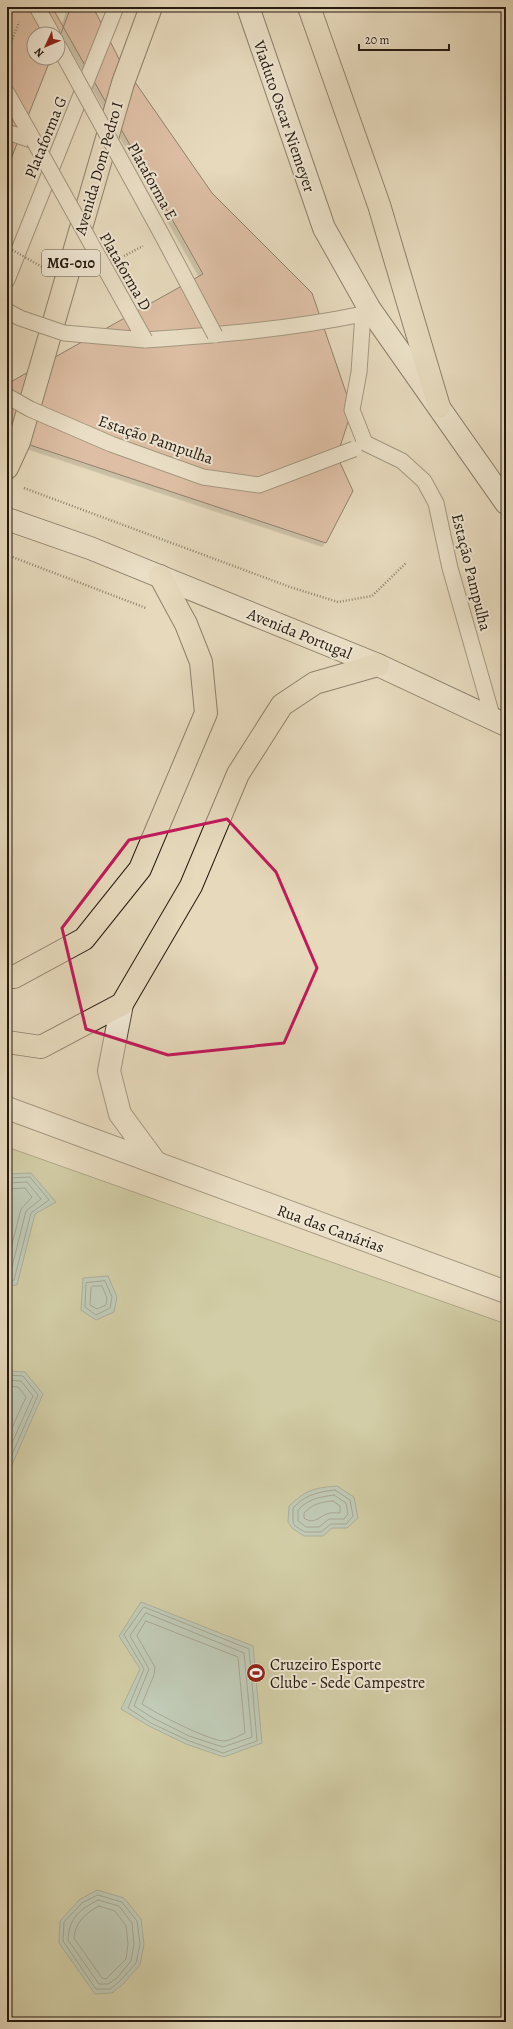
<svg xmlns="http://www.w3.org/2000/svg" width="513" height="2029" viewBox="0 0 513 2029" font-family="Alegreya,serif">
  <defs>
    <filter id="shadow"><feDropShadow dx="-3.5" dy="3.5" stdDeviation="0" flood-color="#0004"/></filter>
  </defs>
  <rect width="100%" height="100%" fill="#e6d9bc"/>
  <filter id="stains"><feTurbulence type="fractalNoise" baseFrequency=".005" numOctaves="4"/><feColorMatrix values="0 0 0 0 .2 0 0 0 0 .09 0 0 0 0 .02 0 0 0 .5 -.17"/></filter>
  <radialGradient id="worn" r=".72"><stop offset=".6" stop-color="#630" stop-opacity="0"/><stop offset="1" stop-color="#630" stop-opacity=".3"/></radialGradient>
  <path fill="#bbbe8d" stroke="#706c4e" d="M 7,1147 L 506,1324 L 506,2022 L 7,2022 Z"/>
  <path fill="#96bab2" stroke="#687a71" d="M 31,1173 L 56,1202 L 35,1214 L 17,1285 L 7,1286 L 7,1174 Z
    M 108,1276 L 117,1297 L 114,1312 L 96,1320 L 81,1310 L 83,1278 Z
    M 7,1371 L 25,1372 L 43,1394 L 7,1476 Z
    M 337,1486 L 354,1497 L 358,1518 L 347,1528 L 332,1528 L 323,1536 L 304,1536 L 292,1528 L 288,1522 L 289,1506 C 306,1490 313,1488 337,1486 Z
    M 141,1602 L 253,1646 L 262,1743 L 224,1757 L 186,1744 L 149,1726 L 121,1709 L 140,1669 L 119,1636 Z
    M 97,1890 L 124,1898 L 141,1919 L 144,1944 L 140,1965 L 123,1984 L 112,1993 L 95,1994 L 59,1943 L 60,1921 L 79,1900 Z"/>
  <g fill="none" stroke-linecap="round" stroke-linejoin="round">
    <path stroke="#5d6a60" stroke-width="1" d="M 7,1178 L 30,1177 L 49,1200 L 31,1213 L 14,1280 L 7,1282
      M 7,1183 L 27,1182 L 41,1199 L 26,1211 L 10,1275 L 7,1277
      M 7,1189 L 25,1188 L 32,1197 L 21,1209 L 7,1264
      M 105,1281 L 112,1297 L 110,1308 L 96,1315 L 85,1307 L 86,1283 Z
      M 93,1286 L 102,1286 L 107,1298 L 106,1305 L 97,1309 L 90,1305 L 91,1288 Z
      M 7,1375 L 23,1376 L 38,1395 L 7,1466
      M 7,1380 L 21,1381 L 33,1396 L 7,1454
      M 7,1386 L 18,1387 L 26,1397 L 7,1439
      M 335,1490 L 350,1500 L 353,1516 L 346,1524 L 331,1524 L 321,1532 L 305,1532 L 295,1526 L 293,1522 L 293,1508 C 305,1495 317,1492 335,1490 Z
      M 334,1495 L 346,1503 L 348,1514 L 344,1519 L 329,1519 L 319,1527 L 306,1527 L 298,1521 L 298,1510 C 308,1499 319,1497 334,1495 Z
      M 333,1501 L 340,1506 L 340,1513 C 336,1513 331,1512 327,1514 C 318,1517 314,1525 304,1518 L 304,1513 C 312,1504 321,1502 333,1501 Z
      M 144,1607 L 249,1649 L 257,1741 L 223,1753 L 187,1740 L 151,1723 L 128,1708 L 144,1669 L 124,1635 Z
      M 146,1613 L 244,1653 L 252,1737 L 223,1747 L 189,1736 L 153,1718 L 134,1706 L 149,1669 L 130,1636 Z
      M 146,1621 L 238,1657 L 245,1733 C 239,1736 231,1740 225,1741 C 211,1742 155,1713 142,1704 L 154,1675 L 155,1667 L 137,1636 Z
      M 98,1895 L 122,1902 L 137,1921 L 140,1944 L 136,1963 L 120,1981 L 110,1989 L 96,1989 L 63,1941 L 64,1922 L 82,1903 Z
      M 98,1900 L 119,1906 L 132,1923 L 134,1944 L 131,1961 L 117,1978 L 108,1984 L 99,1984 L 68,1940 C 69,1918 79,1910 98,1900 Z
      M 99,1906 L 115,1911 L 126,1926 L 128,1944 L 126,1959 L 106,1979 L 102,1978 L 74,1938 C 75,1923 85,1913 99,1906 Z"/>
  </g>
  <path fill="#d4a189" stroke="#24190f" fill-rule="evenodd" filter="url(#shadow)" d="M 7,7 L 93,7 L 119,59 L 212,193 L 312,293 L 352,410 L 337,456 L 353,491 L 326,543 L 33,446 L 7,434 ZM 34,34 L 58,34 L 58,58 L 34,58 Z
    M 7,7 L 71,7 L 58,41 L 58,34 L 34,34 L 34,58 L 51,58 L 7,169 Z
    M 7,7 L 52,7 L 203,274 L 7,384 ZM 34,34 L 58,34 L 58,58 L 34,58 Z"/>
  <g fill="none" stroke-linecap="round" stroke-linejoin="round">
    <g stroke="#54493a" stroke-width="17">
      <path id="lane" d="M 37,7 L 52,34
        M 7,93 L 34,141
        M 7,132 L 34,141
        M 7,280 L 116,7
        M 363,314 L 359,372 L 352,410 L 365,443 L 402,461 L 424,481 L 436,503 L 450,568 L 493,719
        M 145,340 C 218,335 291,329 363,314"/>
    </g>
    <g stroke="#54493a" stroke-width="24">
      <path id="street" d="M 122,1004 L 109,1071 L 120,1114 L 156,1163
        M 7,1108 L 506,1292"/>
    </g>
    <g stroke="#24190f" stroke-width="24">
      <path id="secondary" d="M 248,7 L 324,228 L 369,308 L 506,503
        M 7,519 L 90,548 L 378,665 L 506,725"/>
    </g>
    <g stroke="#24190f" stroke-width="24">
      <path id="highway" d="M 309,7 L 379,205 L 439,407
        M 7,468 L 19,442 L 123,83 L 151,7
        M 7,976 L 14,977 L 84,939 L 140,869 L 206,713 L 201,662 L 186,624 L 160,576
        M 7,1042 L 41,1047 L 122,1004 L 191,886 L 238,774 L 282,705 L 315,683 L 378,665"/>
    </g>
    <path stroke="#24190f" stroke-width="2.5" stroke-dasharray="1 2" stroke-linecap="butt" d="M 7,53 L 19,22
      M 124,256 L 143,246
      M 24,488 L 290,587 L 338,602 L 372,596 L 406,563
      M 7,555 L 146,608"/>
    <use href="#lane" stroke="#efe6d3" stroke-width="15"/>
    <use href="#street" stroke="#efe6d3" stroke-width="22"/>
    <use href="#secondary" stroke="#efe6d3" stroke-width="22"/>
    <use href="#highway" stroke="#e6d9bc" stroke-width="22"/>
    <g stroke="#54493a" stroke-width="17" stroke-linecap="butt">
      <path id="lane-bridge" d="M 58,45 L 162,235 L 215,335
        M 34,141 L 145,340
        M 7,311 L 20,318 L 64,333 L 145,340
        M 7,396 L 30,409 L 111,444 L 203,477 L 259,485 L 354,449"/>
    </g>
    <path stroke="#24190f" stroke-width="2.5" stroke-dasharray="1 2" stroke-linecap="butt" d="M 7,247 L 44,268 L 79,267"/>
    <use href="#lane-bridge" stroke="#efe6d3" stroke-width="15"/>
  </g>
  <path d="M0 0H513V2029H0ZM 227,819 L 276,872 L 317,968 L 284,1043 L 168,1055 L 86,1029 L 62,928 L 129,840 Z" fill="#e6d9bc" fill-opacity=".55" fill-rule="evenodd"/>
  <path fill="none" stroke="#c2185b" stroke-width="3" stroke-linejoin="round" d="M 227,819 L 276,872 L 317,968 L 284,1043 L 168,1055 L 86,1029 L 62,928 L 129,840 Z"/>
  <defs>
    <g id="stadium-disc" transform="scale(1)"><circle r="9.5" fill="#8f2418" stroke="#efe6d3"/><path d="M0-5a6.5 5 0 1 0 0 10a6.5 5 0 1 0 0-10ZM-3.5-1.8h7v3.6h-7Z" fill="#fff"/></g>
  </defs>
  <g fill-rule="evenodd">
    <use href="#stadium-disc" x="256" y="1673"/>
  </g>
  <g text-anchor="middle" stroke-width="4" stroke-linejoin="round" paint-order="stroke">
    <rect fill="#efe6d3" stroke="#61564a" stroke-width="1" x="42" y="250" width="58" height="26" rx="3"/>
    <g font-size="15" font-weight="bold" fill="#24190f">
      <text x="71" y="268">MG-010</text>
    </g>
    <g font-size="16" fill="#24190f" stroke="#efe6d3">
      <text transform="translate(285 116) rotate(71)" y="6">Viaduto Oscar Niemeyer</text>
      <text transform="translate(45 137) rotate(-68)" y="6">Plataforma G</text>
      <text transform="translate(98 168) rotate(-74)" y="6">Avenida Dom Pedro I</text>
      <text transform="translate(153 181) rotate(61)" y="6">Plataforma E</text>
      <text transform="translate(126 271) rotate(60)" y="6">Plataforma D</text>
      <text transform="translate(156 439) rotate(19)" y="6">Estação Pampulha</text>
      <text transform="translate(472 572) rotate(76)" y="6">Estação Pampulha</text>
      <text transform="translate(300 633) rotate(22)" y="6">Avenida Portugal</text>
      <text transform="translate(331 1228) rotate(20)" y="6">Rua das Canárias</text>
    </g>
    <g font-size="16" fill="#24190f" stroke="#efe6d3" text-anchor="start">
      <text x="270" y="1670">Cruzeiro Esporte<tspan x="270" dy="18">Clube - Sede Campestre</tspan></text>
    </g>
  </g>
  <rect width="513" height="2029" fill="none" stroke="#e6d9bc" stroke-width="24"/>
  <rect x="8" y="8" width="497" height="2013" fill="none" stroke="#24190f" stroke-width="2"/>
  <rect x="12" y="12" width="489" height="2005" fill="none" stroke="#24190f"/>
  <g transform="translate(46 46) rotate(226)"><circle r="19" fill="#efe6d3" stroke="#9e9485"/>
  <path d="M0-3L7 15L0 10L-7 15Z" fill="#8f2418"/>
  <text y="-6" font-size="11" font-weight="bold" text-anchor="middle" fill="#24190f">N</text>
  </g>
  <path d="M359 44v6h90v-6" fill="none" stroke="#24190f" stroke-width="2"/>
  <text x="365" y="44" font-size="12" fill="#24190f" stroke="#efe6d3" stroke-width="3" paint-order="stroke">20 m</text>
  <rect width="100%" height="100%" filter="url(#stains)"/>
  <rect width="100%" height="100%" fill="url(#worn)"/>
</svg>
